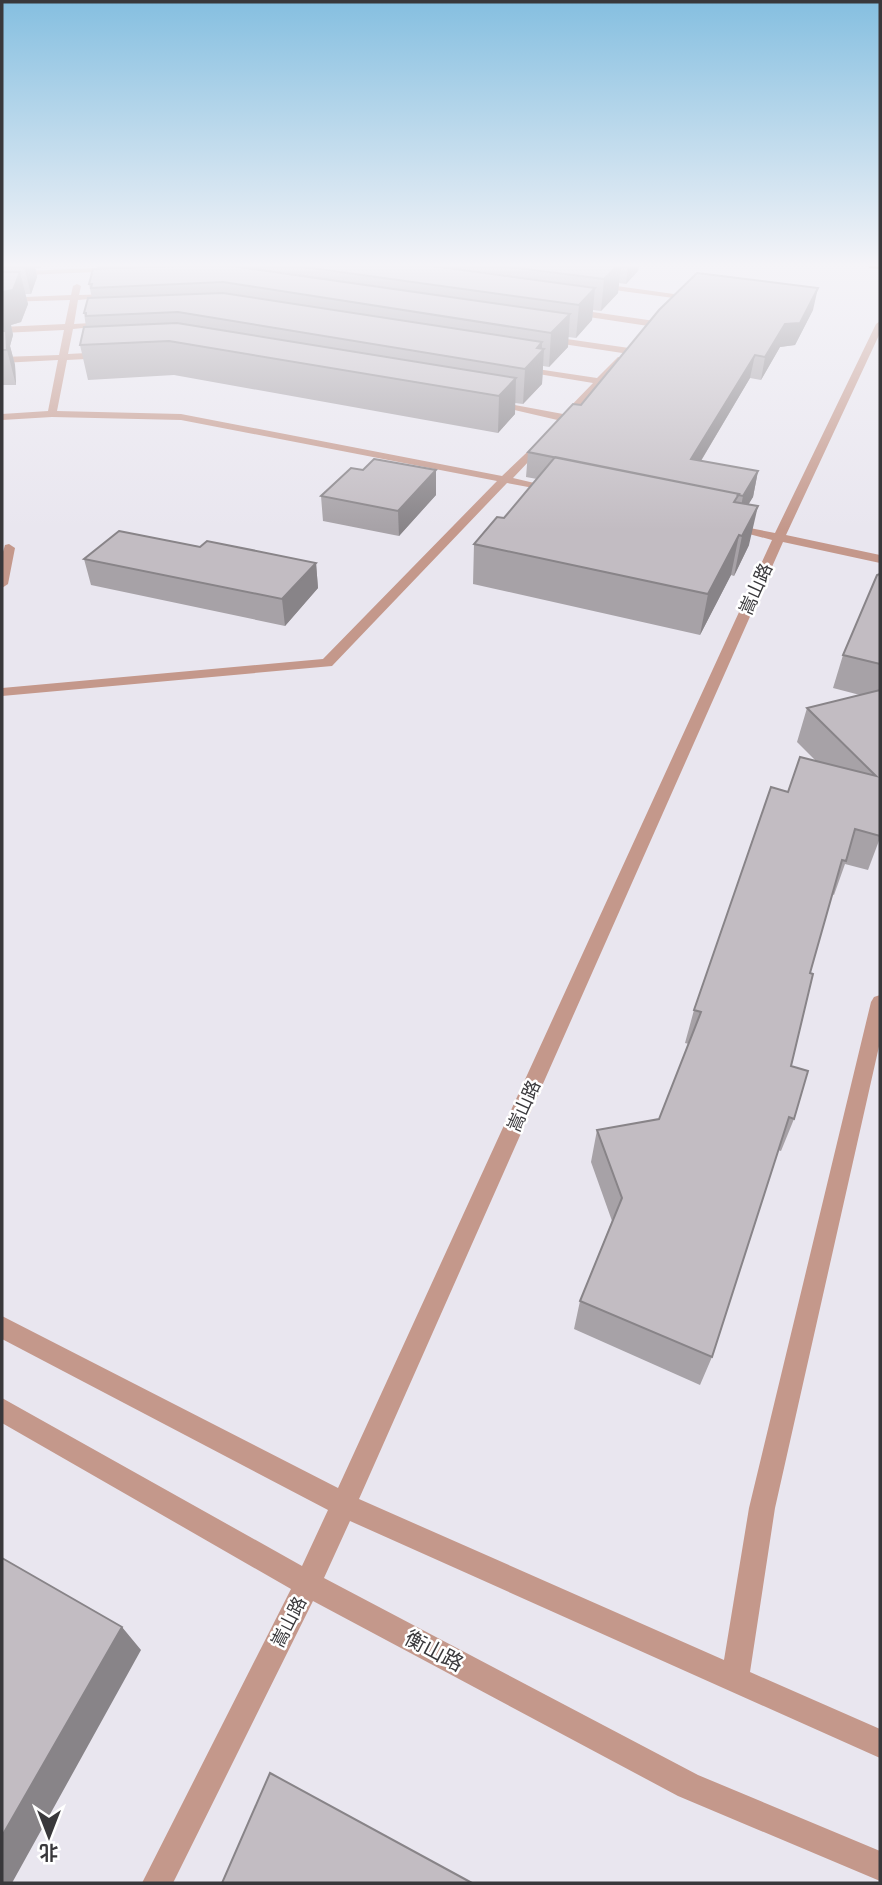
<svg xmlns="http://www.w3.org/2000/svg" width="882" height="1885" viewBox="0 0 882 1885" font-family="'PT Serif','Noto Sans SC',serif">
  <rect width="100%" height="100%" fill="#e9e6ef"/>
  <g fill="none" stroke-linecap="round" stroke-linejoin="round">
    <path fill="#c4988b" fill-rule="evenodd" d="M 116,267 L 119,271 L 2,276 L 2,272 Z
      M 595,283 L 681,295 L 685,297 L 681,299 L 592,287 Z
      M 77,284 L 81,286 L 79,295 L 116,294 L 120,296 L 78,300 L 74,324 L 108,322 L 112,325 L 73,329 L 68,354 L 105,352 L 110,355 L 105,358 L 67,360 L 57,411 L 181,414 L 502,476 L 543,437 L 548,440 L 547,442 L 513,478 L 560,489 L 555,492 L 507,483 L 332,666 L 2,696 L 2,688 L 323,659 L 497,481 L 181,420 L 52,417 L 2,420 L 2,414 L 48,411 L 58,360 L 2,363 L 2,357 L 59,355 L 64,330 L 2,333 L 2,327 L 65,324 L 70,300 L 2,302 L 2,298 L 71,295 L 73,286 Z
      M 572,309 L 655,321 L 659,324 L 655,327 L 569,314 Z
      M 880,321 L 880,333 L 786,535 L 880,555 L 880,563 L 783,542 L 359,1499 L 724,1660 L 749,1508 L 871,1002 L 874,997 L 880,995 L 880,1042 L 775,1508 L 750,1672 L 880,1729 L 880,1758 L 350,1521 L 324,1578 L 698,1775 L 880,1851 L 880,1881 L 678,1796 L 313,1601 L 173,1883 L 142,1883 L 291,1589 L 2,1423 L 2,1398 L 302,1566 L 328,1510 L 2,1339 L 2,1316 L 338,1488 L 772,540 L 723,527 L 729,524 L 775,533 L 876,324 Z
      M 546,336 L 629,348 L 633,351 L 629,354 L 543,341 L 542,339 Z
      M 618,357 L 626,359 L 566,422 L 488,404 L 493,401 L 563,414 L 593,383 L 520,371 L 515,368 L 517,366 L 597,378 Z
      M 9,544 L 15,548 L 8,584 L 2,588 L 2,555 L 5,545 Z"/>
    <path fill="#9e533c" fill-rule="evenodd" d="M 868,266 L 880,266 L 880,269 L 869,268 Z"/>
  </g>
  <path fill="#a7a2a7" d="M 2,266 L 41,266 L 41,268 L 35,268 L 37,277 L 31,294 L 25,294 L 28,304 L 21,322 L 11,325 L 13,335 L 10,346 L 15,365 L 16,385 L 2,385 Z
    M 97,266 L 639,266 L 638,271 L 626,284 L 619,283 L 618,293 L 601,311 L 593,310 L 592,320 L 576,338 L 568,337 L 568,347 L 549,367 L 543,366 L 542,384 L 523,404 L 515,403 L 515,414 L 498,433 L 174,375 L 88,380 L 80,345 L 86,327 L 84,313 L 92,298 L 89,284 L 97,269 Z
    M 813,310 L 795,345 L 780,347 L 761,380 L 750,378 L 701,461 L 758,471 L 753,497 L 748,504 L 749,545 L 734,576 L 731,575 L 700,635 L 473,584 L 474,544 L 504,518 L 537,479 L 526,477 L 528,452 L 581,405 Z
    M 436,495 L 399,536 L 323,521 L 321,496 Z
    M 200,547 L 316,563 L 318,588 L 285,626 L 91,585 L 84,559 Z
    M 880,574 L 880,838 L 868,870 L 845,864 L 834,895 L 832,894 L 810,973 L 791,1066 L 794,1119 L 781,1151 L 778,1150 L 712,1357 L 700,1385 L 574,1329 L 580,1301 L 612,1221 L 591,1162 L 597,1130 L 659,1119 L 689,1044 L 685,1043 L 694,1010 L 788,792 L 816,761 L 797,742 L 807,708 L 860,695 L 833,688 L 843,655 Z"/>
  <path fill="#888488" d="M 24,266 L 35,266 L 37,277 L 31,294 Z
    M 617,266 L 621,266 L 618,293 L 601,311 L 604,279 Z
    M 628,266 L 639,266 L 638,271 L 626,284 Z
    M 20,272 L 28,304 L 21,322 L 11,325 L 13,335 L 10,346 L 15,365 L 16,385 L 7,350 L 6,339 L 2,322 L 2,292 Z
    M 595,288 L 592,320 L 576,338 L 579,305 Z
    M 818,288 L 813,310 L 795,345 L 780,347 L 761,380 L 765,357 L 785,324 Z
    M 570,314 L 568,347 L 549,367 L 551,333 Z
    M 542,342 L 542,351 L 544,349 L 542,384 L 523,404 L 525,369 L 537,348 Z
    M 755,355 L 750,378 L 687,484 L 691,459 Z
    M 516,378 L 515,414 L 498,433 L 499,396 Z
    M 436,470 L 436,495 L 399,536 L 398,511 Z
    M 758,471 L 753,497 L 738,522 L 743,496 Z
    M 758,506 L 749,545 L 734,576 L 742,536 Z
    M 739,535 L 731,575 L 700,635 L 708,594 Z
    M 316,563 L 318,588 L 285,626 L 282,599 Z
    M 122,1627 L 141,1650 L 12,1883 L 2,1883 L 2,1836 Z"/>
  <path fill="#c2bcc2" stroke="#888488" stroke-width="2" d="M 175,266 L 232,266 L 570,314 L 551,333 L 223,282 L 91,288 L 92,284 L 89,284 L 93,269 Z
    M 297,266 L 433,266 L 595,288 L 579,305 Z
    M 502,266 L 617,266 L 604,279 Z
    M 2,272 L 20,272 L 13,290 L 2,292 Z
    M 697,273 L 818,288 L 800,323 L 785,324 L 765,357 L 755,355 L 691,459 L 758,471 L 743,496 L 738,495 L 739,494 L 528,452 L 573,404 L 581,405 L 659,310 Z
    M 223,293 L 542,342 L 537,348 L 544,349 L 525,369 L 178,312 L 86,316 L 86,313 L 84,313 L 88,298 Z
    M 177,323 L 516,378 L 499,396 L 169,341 L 80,345 L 84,327 Z
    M 2,331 L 6,331 L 7,350 L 2,350 Z
    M 555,457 L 739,494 L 734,502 L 758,506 L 742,536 L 739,535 L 708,594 L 474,544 L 497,517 L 504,518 Z
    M 374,459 L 436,470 L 398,511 L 321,496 L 351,468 L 363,470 Z
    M 119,531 L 200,547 L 207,541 L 316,563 L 282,599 L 84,559 Z
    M 880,574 L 880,664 L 843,655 L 877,575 Z
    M 880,690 L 880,836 L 855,829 L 846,861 L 842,860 L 810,973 L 813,974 L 791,1066 L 808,1071 L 794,1119 L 789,1117 L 712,1357 L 580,1301 L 622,1198 L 597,1130 L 659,1119 L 701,1012 L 694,1010 L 771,787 L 788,792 L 800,757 L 876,776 L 807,708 Z
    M 2,1558 L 122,1627 L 2,1836 Z
    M 270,1773 L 472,1883 L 222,1883 Z"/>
  <linearGradient id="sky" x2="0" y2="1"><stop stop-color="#85bfe0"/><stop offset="0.5" stop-color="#f5f4f8"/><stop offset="1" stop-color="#f5f4f8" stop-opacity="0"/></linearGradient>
  <rect width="882" height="530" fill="url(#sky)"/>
  <g text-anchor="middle" stroke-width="5" stroke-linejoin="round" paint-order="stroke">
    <g font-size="18" fill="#39383b" stroke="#fff">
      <text transform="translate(756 589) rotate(-66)" y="6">嵩山路</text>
      <text transform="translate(524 1106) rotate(-66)" y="6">嵩山路</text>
      <text transform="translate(289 1622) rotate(-63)" y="6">嵩山路</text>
    </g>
    <g font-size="21" fill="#39383b" stroke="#fff">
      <text transform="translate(434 1651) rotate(28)" y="7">衡山路</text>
    </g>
  </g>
  <rect width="882" height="1885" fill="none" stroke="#39383b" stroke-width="7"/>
  <g transform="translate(49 1836) rotate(180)" stroke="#ffffff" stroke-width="5" paint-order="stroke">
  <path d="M0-5L12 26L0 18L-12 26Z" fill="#39383b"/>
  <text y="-10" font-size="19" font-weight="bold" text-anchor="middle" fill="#39383b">北</text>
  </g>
</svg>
